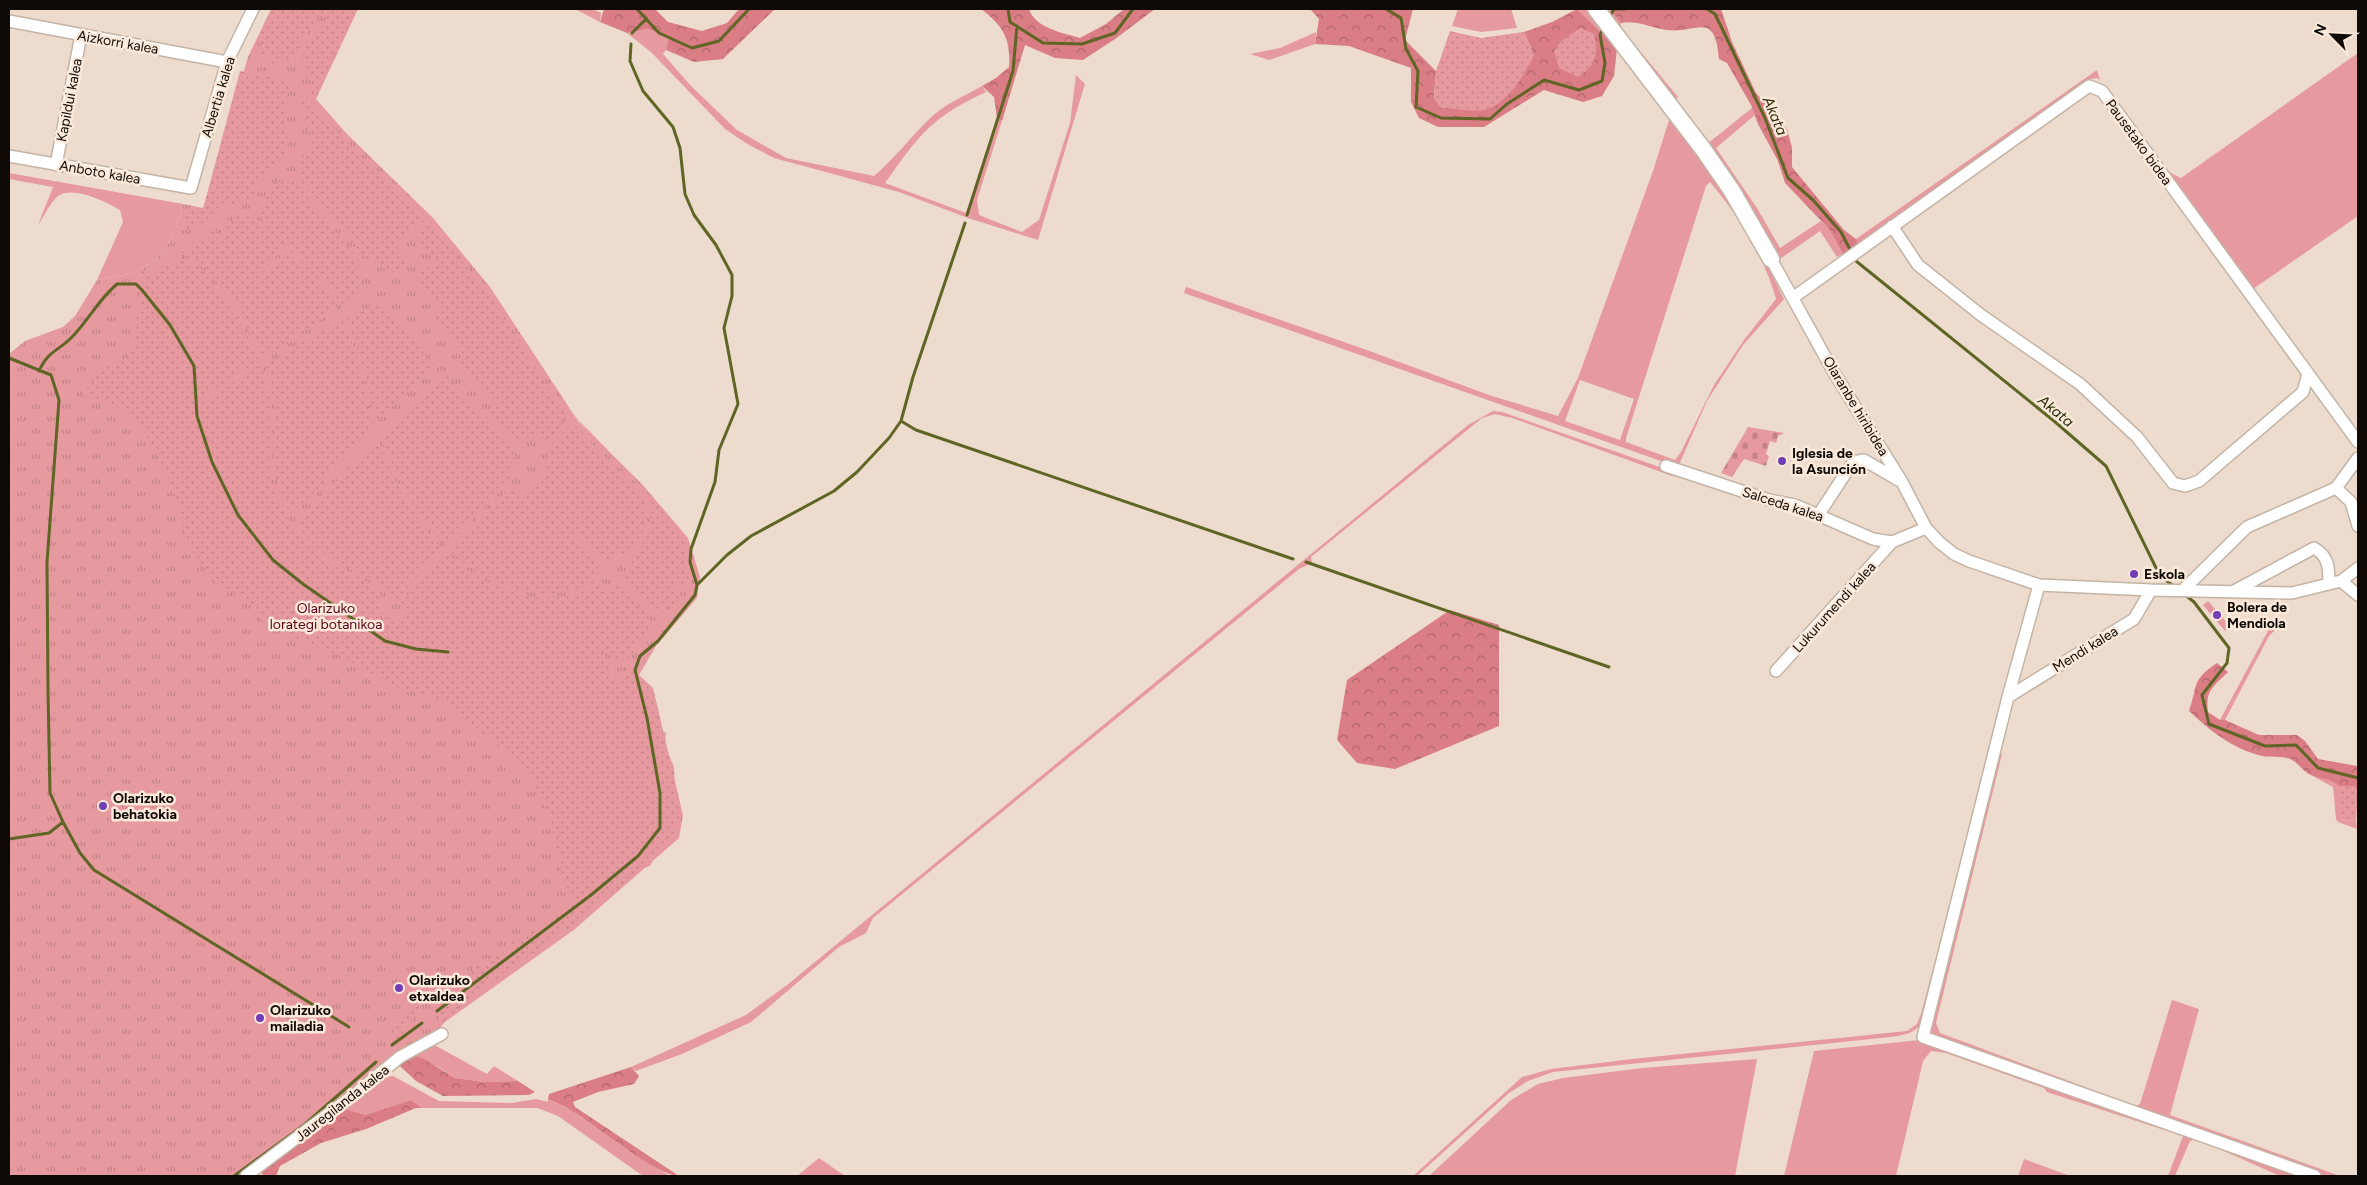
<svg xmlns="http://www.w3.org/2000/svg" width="2367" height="1185" viewBox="0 0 2367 1185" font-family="Figtree,sans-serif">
  <defs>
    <pattern id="forest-crowns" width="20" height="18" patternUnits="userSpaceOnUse" patternTransform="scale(1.25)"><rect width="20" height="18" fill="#da7d85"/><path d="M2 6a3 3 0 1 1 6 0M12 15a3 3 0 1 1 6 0" fill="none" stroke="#af656b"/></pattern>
    <pattern id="cemetery-stones" width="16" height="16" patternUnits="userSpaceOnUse" patternTransform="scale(1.25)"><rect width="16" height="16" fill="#e6999f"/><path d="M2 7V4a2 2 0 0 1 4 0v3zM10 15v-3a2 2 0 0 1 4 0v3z" fill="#c48287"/></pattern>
    <pattern id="park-tufts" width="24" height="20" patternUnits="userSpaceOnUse" patternTransform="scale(1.25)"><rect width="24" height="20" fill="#e6999f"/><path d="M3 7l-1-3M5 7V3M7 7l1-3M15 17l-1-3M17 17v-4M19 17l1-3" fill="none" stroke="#c48287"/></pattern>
    <pattern id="garden-dots" width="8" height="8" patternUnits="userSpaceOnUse" patternTransform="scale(1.25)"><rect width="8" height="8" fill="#e6999f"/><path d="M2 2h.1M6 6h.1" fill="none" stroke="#c48287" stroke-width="1.8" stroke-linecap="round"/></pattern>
  </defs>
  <rect width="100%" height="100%" fill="#eddccd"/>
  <path fill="#e6999f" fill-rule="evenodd" d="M 575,9 L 593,9 L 601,13 L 600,22 Z
    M 1458,9 L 1511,9 L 1517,28 L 1481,32 L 1452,26 Z
    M 1577,9 L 1590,9 L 1678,120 L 1768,261 L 1768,267 L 1784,299 L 1743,345 L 1707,401 L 1678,467 L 1184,293 L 1186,287 L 1364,349 L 1489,395 L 1558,416 L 1578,378 L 1653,171 L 1670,117 L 1617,48 ZM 1710,182 C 1738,215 1765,258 1776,299 L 1744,340 L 1714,385 L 1681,452 L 1675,460 L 1626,442 L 1626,438 L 1706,186 ZM 1580,380 L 1634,399 L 1620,440 L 1565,421 Z
    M 1601,9 L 1609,9 L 1621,23 L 1620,27 L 1678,97 L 1674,100 Z
    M 648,29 L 669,37 L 666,50 L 663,54 L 691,86 L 737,130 L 786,158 L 874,176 C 894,159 910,138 928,120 C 943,105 964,96 982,86 L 986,92 C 969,100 953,108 938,120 C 917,136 901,161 885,183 L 966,213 L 997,118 L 1002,121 L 977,200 L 979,215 L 1022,232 L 1039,220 L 1070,123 L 1076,75 L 1085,84 L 1038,240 L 968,218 L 899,192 L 774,158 L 749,145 L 725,129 L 652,53 L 627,33 Z
    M 1316,32 L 1315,44 L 1269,60 L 1250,54 L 1280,48 Z
    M 2358,53 L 2358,216 L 2253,289 L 2167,171 L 2181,178 Z
    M 2097,70 L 2100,80 L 2097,78 L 2091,79 L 1858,243 L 1856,239 Z
    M 1752,108 L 1755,115 L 1716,148 L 1757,208 L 1780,248 L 1821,221 L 1829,229 L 1843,254 L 1837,257 L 1820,231 L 1777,261 L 1707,144 Z
    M 9,173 L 183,204 C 176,232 168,256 139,270 C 127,276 110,277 97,280 L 123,222 L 120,210 C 107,202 73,185 58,196 C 50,202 44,217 38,225 L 53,187 L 9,179 Z
    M 1493,411 L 1502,412 L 1674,472 L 1672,476 L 1512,418 L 1495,414 L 1482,418 L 1311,557 L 1312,563 L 1299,569 L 873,918 L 866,933 L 839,947 L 751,1022 L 682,1054 L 636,1071 L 631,1067 L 746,1015 L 787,985 L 1468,425 Z
    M 2208,601 L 2230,626 L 2225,631 L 2203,605 Z
    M 2270,627 L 2275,630 L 2269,636 L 2225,720 L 2220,720 Z
    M 1998,753 L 2002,754 L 1936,1023 L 1940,1033 L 2136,1106 L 2140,1104 L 2172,1000 L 2199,1009 L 2170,1115 L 2340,1176 L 2325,1176 L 1933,1035 L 1930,1030 Z
    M 2309,774 L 2332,780 L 2339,786 L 2339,820 L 2356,821 L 2357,829 L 2338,822 L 2336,819 L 2333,787 Z
    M 1970,829 L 1923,1021 C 1915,1034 1904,1035 1890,1037 L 1553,1072 L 1528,1081 L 1509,1093 L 1417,1176 L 1413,1176 L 1522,1077 L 1551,1069 L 1632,1059 L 1907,1031 L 1917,1024 L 1921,1014 Z
    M 1920,1040 L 2305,1176 L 2280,1176 L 2197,1139 L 2190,1141 L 2175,1176 L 2168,1176 L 2183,1136 L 2047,1092 L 2044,1088 L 1946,1053 L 1931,1051 L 1923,1061 L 1896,1176 L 1784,1176 L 1814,1051 Z
    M 429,1042 L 487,1074 L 494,1066 L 518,1081 L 484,1082 L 455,1078 L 440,1068 L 412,1055 Z
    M 1757,1059 L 1735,1176 L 1429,1176 L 1511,1100 L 1538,1084 L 1563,1078 L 1642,1068 Z
    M 393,1076 L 439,1101 L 512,1103 L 536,1099 L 548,1102 L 548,1099 L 571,1110 L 627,1150 L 670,1176 L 643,1176 L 558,1116 L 537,1108 L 422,1108 L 411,1100 L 365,1115 L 343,1108 L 384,1077 Z
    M 819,1158 L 845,1176 L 797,1176 Z
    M 2024,1159 L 2070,1176 L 2018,1176 Z"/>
  <path fill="url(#forest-crowns)" d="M 604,9 L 655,9 L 668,22 L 702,31 L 727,23 L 739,9 L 775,9 L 723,59 L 694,62 L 666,50 L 669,37 L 648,29 L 627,33 L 600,22 Z
    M 981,9 L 1029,9 C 1035,28 1063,33 1080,38 L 1106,24 L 1124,9 L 1155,9 L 1115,39 L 1083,60 L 1055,58 L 1025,45 L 1002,121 L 997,118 L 994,97 L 982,86 L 996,78 L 1009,67 C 1011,38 1003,26 981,9 Z
    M 1310,9 L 1413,9 L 1405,40 L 1436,71 L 1434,98 L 1534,55 L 1524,32 L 1552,22 L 1577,9 L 1617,48 L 1614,76 L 1602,96 L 1583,102 L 1544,90 L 1484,127 L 1438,127 L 1419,118 L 1411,102 L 1411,68 L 1349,46 L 1315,44 L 1319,19 Z
    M 1609,9 L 1721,9 L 1732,42 L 1756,93 L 1787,129 L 1792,148 L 1792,167 L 1844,230 L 1856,239 L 1858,243 L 1843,254 L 1829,229 L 1785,183 L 1778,161 L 1758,124 L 1751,105 L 1727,63 L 1719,59 C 1715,9 1696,34 1667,30 C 1650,28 1639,20 1621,23 Z
    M 1450,610 L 1499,625 L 1499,726 L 1395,769 L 1357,763 L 1337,740 L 1347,680 Z
    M 2217,663 L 2228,672 C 2214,686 2205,690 2208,712 L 2220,720 L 2225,720 L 2259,735 L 2297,735 L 2305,741 L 2318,759 L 2357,766 L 2358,791 L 2354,786 L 2339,786 C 2330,778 2321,779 2311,775 C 2304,772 2299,764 2292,760 C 2282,755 2272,758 2262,756 C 2233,749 2209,730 2189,711 C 2199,683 2190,682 2217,663 Z
    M 412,1055 L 424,1059 L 455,1078 L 484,1082 L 518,1081 L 535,1092 L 529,1095 L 443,1096 L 416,1081 L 400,1066 Z
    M 631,1067 L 639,1076 L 634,1084 L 598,1092 L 573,1102 L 575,1107 L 679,1176 C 657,1176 595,1125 572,1111 C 565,1106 556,1103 548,1099 L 549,1094 Z
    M 411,1100 L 422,1108 L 416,1108 L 366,1129 L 321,1143 L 280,1166 L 276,1176 L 264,1176 L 259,1170 L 343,1108 L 365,1115 Z"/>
  <path fill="url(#cemetery-stones)" d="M 1748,427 L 1784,433 L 1778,436 L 1776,443 L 1770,441 L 1766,454 L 1769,456 L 1766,466 L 1744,459 L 1732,477 L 1721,473 Z"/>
  <path fill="url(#park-tufts)" d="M 271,9 L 358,9 L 316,99 L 346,133 L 433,218 L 490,287 L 578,421 L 642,484 L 688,538 L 700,577 L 697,598 L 656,646 L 639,675 L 653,688 L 683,815 L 679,838 L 575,929 L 445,1022 L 429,1042 L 400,1066 L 249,1176 L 9,1176 L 9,354 L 25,341 L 63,327 L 75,316 L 97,280 C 110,277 127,276 139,270 C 168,256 176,232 183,204 L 203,208 L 248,57 Z"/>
  <path fill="url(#garden-dots)" d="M 272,9 L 305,9 L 317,13 L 318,9 L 326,9 L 301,42 L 296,55 L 292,54 L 290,63 L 278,61 L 276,64 L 270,63 L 271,57 L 259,54 L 262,42 L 256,41 Z
    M 333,9 L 355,13 L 313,99 L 308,94 L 313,78 L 303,76 L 306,63 L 301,62 C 305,40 322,27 333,9 Z
    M 1580,28 L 1594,33 C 1598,54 1597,65 1578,77 L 1559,68 L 1554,51 L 1561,41 Z
    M 1450,31 L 1481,38 L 1524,32 L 1534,55 C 1526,73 1506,106 1484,110 C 1471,112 1454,108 1441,108 L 1434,99 L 1436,71 Z
    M 240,71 L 291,82 L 285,106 L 288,142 L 284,156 L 259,183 L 252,196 L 241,203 L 218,209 L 202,223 L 183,231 L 189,207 L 203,209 Z
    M 299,94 L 305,95 L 351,147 L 427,219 L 394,242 L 407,262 L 389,275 L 374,256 L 367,260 L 298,175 L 306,169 L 299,161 L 313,146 Z
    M 293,179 L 362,264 L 354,270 L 368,288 L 341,306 C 332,288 310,256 289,252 L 290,246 L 283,246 C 254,216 253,211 281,180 L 286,185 Z
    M 235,215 L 257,218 L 262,229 L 279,248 L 280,252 L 239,300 L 230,299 L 205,267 L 184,255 L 181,250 L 191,253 L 194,240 L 207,242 L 211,230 L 217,231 L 215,237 L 222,239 L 227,220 L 233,221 Z
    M 430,222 L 491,297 L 532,365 L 566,415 L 561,420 L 565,424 L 548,442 L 545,438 L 536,434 L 527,438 L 518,446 L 489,410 L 494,404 L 459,361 L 464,355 L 435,318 L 442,312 L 416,275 L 435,263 L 415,233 Z
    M 286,256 C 309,259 328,289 338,308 L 264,358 C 256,342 235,315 243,299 L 281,258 Z
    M 180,259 L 200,267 L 230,306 L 229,312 L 237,314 L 260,360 L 202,398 L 202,403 L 261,364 C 266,381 270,398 271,416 C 272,431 269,447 269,462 C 270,493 288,524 309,546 C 318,555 329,563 340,569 C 357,577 373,580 383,598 L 376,605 L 383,613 L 378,618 L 382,621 L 387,616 L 394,623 L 406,610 L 400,603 L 447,554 C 489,591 549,614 601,583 L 608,591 L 617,583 L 650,617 L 648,629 L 636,645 L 629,641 L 627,643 L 635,651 L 625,660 L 618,662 L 607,651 L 603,655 L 611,665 L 609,669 L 611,678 L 624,681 L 626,674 L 632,672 L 637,677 L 640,677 C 656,692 660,712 661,734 L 666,732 L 665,746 L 674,767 L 675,790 L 682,817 L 676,827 L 676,837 L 655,856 L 650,866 C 631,870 619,896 599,899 L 597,903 L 575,921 L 572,930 L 560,932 L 551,942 L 522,960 L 509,973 L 504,974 L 502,972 L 497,980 L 491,979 L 492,983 L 459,1007 L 459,1011 L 449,1014 L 440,1022 L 435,1017 L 438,1008 L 456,985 L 469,977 L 475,966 L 486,965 C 489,955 497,955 507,952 L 513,939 L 523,940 L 523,936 L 533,930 L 544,929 L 546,920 L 558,915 L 565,915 L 575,906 L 575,896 L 564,884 L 549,815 L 541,795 L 537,792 L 536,780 L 500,746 L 442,701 L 442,700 L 400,689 L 343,657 L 291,636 L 260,619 L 256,606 L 217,584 L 190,548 L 172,485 L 142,427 L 130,411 L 83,395 L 95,377 L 112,364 L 124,360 L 135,346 L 138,310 L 144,274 L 138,271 L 142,268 L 151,277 L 164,264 L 178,267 Z
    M 378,301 L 435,366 L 376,422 L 361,358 L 347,319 Z
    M 342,319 L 357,356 L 374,429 L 326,475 L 327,480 L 290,515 L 275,476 L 273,452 L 275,412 L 271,382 L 266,365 L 307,338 L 308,341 Z
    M 446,374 L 481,417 L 484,414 L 515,452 L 510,468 L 509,481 L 446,547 C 416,514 396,479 381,437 Z
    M 570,411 L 624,467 L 687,539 L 687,544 L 683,559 L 693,583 L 687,582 L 682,588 L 673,584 L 671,585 L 681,596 L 665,612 L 654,613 L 621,578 L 634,565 L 629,559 C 646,541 657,522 648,497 Z
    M 576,426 L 644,499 C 653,523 641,539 627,557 L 618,549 L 604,563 L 576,535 L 574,538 L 601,566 L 592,574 L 598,580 C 550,608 488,588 450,551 L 511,487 L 517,493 L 522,494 C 543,491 549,465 549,447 L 568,427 L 572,431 Z
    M 378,440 C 394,482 413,517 443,550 L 396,600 L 388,592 L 386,594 C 370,573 354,574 334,561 C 318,551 306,537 295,522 Z
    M 2339,786 L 2354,786 L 2358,791 L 2356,821 L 2339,820 Z
    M 429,975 L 437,979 L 396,1045 L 389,1040 Z"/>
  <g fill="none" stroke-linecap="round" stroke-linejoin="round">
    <path stroke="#5f6524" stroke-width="3" d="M 637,9 L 659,33 L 692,48 L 719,41 L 749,9
      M 1008,9 L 1010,22 L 1043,43 L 1082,44 L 1115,33 L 1133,9
      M 1386,9 L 1401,18 L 1406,49 L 1418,71 L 1416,107 L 1441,118 L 1490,119 L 1507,104 L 1544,80 L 1579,90 L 1602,81 L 1605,63 L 1600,35 L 1603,28
      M 1707,9 L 1715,14 L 1765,118 L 1788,178 L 1813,200 L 1841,232 L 1856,261 L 2054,421 L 2106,466 L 2160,576 L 2175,587
      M 1609,18 L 1614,9 L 1625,9
      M 632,33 L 646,19
      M 967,215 L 1013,71 L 1017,26
      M 9,358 L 51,375 L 59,400 L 47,562 L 48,691 L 50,793 L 63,822
      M 39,371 C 48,351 58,351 71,338 C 88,321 98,300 117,284 L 136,284 L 142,290 L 170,325 L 194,366 L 197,416 L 212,462 L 238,515 L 273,560 L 303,584 L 385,641 L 416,649 L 448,652
      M 901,421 L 916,430 L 1293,559
      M 1306,562 L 1609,667
      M 697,585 L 727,555 L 751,536 L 834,491 L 857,472 L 889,438 L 901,421 L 913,377 L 965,223
      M 2184,594 L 2194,602 L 2229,648 L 2227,663 L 2202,695 L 2209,724 L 2265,746 L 2296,745 L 2318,768 L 2358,778
      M 9,839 L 49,833 L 63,822 L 80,853 L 94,870 L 349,1027
      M 437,1011 L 591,895 L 638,856 L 660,828 L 660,793 L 647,718 L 635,670 L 640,656 L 658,641 L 695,595 L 697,585 L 690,562 L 691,549 L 715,482 L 719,450 L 738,404 L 724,328 L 732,296 L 732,275 L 716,245 L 694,215 L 685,194 L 680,148 L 673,127 L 643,91 L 630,61 L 631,44
      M 392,1045 L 422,1023
      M 234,1176 L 304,1125 L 376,1062"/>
    <g stroke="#c4b4a5" stroke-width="14">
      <path id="street" d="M 9,21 L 227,62
        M 9,156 L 191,188 L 227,62 L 253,9
        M 56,165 L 81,35
        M 1892,226 L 1918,265 L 1981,315 L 2080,384 L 2137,437 L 2173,483 L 2185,486 L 2199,481 L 2303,392 L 2308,374
        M 1771,259 L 1833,371 L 1902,482 L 1926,528 L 1939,542 L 1954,554 L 1969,561 L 2039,585 L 2151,590 L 2292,593 L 2341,581 L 2358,568
        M 1794,297 L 2089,86 L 2102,91 L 2358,442
        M 1666,466 L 1769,500 L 1795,505 L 1873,539 L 1892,542 L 1926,528
        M 2336,488 L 2351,502 L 2358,526
        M 1819,514 L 1853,462 L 1864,460 L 1900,481
        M 2341,581 L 2358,595
        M 2039,585 L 2008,697 L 1923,1037 L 2315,1176
        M 2184,589 L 2247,527 L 2336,488 L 2358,458
        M 2234,591 L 2314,548 C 2329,556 2329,569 2329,584
        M 1776,671 L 1892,542
        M 2008,697 L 2134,619 L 2151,590
        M 246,1176 L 355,1094 L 400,1057 L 442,1034"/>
    </g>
    <g stroke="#c4b4a5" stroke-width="19">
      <path id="secondary" d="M 1596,9 L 1703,149 L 1732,191 L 1771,259"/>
    </g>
    <use href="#street" stroke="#fff" stroke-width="11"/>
    <use href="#secondary" stroke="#fff" stroke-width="16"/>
  </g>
  <g fill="#713eb5" stroke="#fae9da" stroke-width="2">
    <circle cx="1782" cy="461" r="5"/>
    <circle cx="2134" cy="574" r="5"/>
    <circle cx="2217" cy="615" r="5"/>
    <circle cx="103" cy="806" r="5"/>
    <circle cx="399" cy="988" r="5"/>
    <circle cx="260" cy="1018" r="5"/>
  </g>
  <g text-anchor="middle" stroke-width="5" stroke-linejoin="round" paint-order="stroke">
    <g font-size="14" fill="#0f0a06" stroke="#fae9da">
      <text transform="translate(118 42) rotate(10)" y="5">Aizkorri kalea</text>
      <text transform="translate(218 97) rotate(-73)" y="5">Albertia kalea</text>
      <text transform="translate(69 100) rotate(-79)" y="5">Kapildui kalea</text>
      <text transform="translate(2139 142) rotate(54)" y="5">Pausetako bidea</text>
      <text transform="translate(100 172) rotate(10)" y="5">Anboto kalea</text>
      <text transform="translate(1856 406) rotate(59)" y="5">Olaranbe hiribidea</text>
      <text transform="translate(1783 504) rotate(18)" y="5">Salceda kalea</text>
      <text transform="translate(1834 607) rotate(-48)" y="5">Lukurumendi kalea</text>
      <text transform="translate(2085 649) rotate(-32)" y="5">Mendi kalea</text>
      <text transform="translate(342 1103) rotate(-38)" y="5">Jauregilanda kalea</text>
    </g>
    <g font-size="14" font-weight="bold" fill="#0f0a06" stroke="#fae9da" text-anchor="start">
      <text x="1792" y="458">Iglesia de<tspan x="1792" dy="16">la Asunción</tspan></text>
      <text x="2144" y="579">Eskola</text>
      <text x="2227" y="612">Bolera de<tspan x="2227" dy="16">Mendiola</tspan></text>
      <text x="113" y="803">Olarizuko<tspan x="113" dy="16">behatokia</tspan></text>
      <text x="409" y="985">Olarizuko<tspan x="409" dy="16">etxaldea</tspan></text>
      <text x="270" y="1015">Olarizuko<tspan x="270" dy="16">mailadia</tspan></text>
    </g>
    <g font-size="14" fill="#570018" stroke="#fae9da">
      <text x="326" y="613">Olarizuko<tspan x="326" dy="16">lorategi botanikoa</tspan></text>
    </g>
    <g font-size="15" font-style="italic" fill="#2b2f08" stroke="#fae9da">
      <text transform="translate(1775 116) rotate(67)" y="5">Akata</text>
      <text transform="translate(2056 411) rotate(39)" y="5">Akata</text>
    </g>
  </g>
  <rect width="2367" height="1185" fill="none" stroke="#0f0a06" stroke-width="20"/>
  <g transform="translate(2332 35) rotate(294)" stroke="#fae9da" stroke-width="4" paint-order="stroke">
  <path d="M0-4L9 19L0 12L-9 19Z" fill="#0f0a06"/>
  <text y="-8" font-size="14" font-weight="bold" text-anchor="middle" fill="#0f0a06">N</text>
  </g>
</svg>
